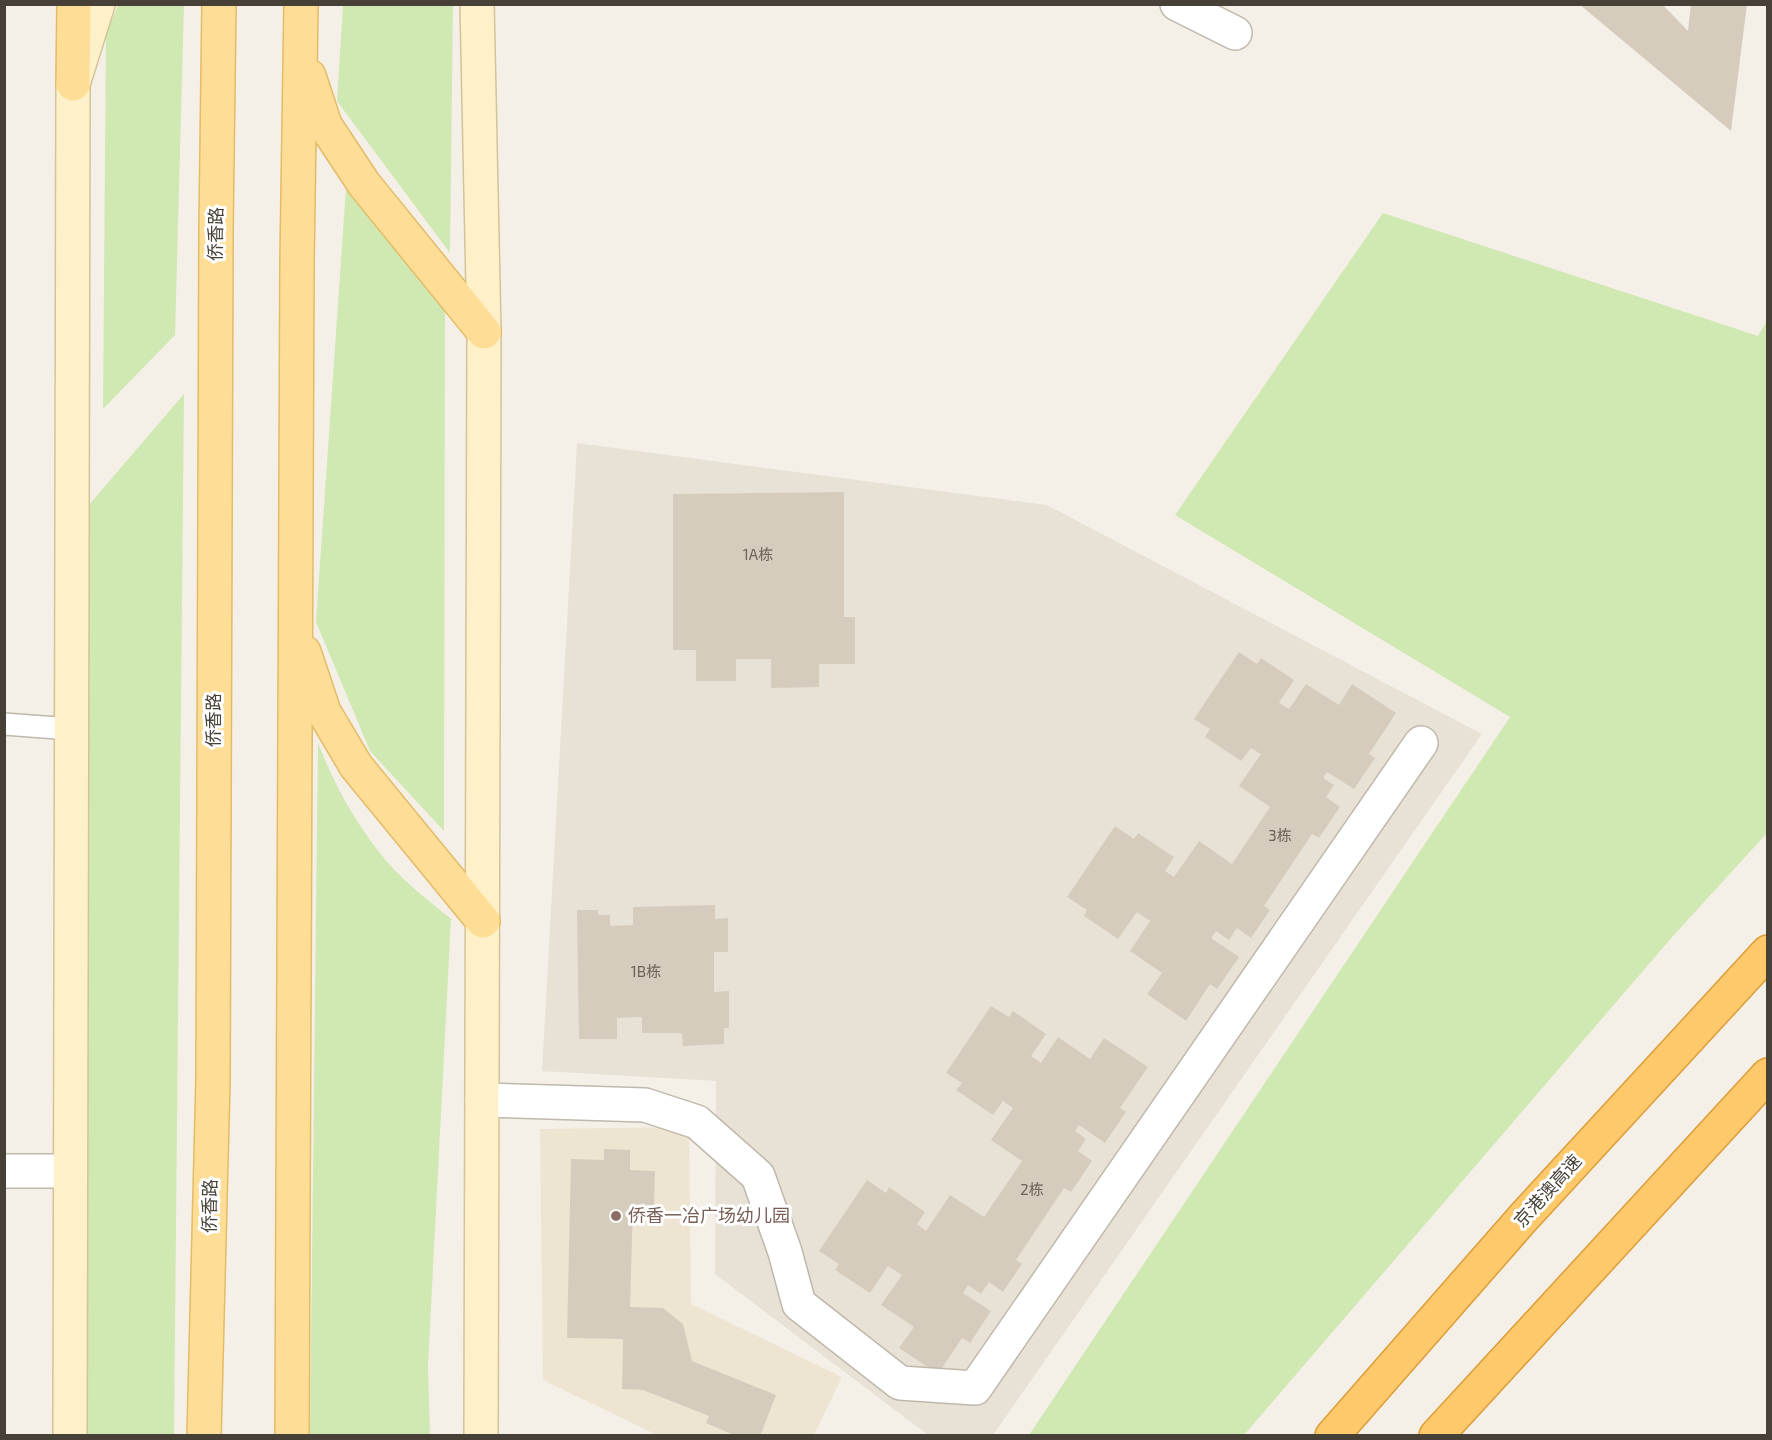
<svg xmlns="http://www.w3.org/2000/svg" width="1772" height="1440" viewBox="0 0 1772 1440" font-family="'Exo 2','Noto Sans SC',sans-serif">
  <rect width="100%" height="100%" fill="#f4f0e8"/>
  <path fill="#e8e2d6" d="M 577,443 L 1047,505 L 1482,734 L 993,1435 L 928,1435 L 715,1274 L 716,1081 L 542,1071 Z"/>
  <path fill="#ede5d2" d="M 689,1127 L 691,1304 L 842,1377 L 814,1435 L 657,1435 L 543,1380 L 540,1129 Z"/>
  <path fill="#d0e8b1" d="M 118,5 L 184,5 L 175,335 L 103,409 L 106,34 Z
    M 343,5 L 453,5 L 450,253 L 337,101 Z
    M 346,188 L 445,306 L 444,831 L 370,751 L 316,622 Z
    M 1383,213 L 1758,336 L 1767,321 L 1767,833 L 1673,936 L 1244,1435 L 1029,1435 L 1510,717 L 1175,515 Z
    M 184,394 L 174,1435 L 78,1436 L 88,506 Z
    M 318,743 C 335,786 357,827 388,863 C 407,884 429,901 451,919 L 428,1365 L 430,1435 L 310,1435 Z"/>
  <path fill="#d6ccbd" d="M 1579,4 L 1662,4 L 1688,31 L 1691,4 L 1747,4 L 1731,131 Z
    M 844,492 L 844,617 L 855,617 L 855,664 L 819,664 L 819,687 L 771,688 L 771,659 L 736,659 L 736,681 L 696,681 L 696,650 L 673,650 L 673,494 Z
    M 1239,652 L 1257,664 L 1261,658 L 1294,680 L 1279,703 L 1289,709 L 1306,684 L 1339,705 L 1352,684 L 1396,713 L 1369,754 L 1375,758 L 1354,789 L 1327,772 L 1323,778 L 1334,785 L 1326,797 L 1340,807 L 1319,838 L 1312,834 L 1264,906 L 1270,910 L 1251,938 L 1237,928 L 1229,940 L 1216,931 L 1211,938 L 1239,957 L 1217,989 L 1210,984 L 1186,1021 L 1147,994 L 1162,973 L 1130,951 L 1150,921 L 1137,912 L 1118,939 L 1084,916 L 1087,910 L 1067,897 L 1115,826 L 1134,839 L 1138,833 L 1174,857 L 1165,871 L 1174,877 L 1199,841 L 1232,864 L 1270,807 L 1239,786 L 1261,754 L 1251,748 L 1241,761 L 1205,737 L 1210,729 L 1194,719 Z
    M 715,905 L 715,919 L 728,918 L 728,952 L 714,952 L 714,992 L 729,991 L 729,1028 L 724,1028 L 724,1044 L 683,1046 L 682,1033 L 642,1033 L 642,1017 L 617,1018 L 617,1039 L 579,1039 L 577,910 L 598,910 L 598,915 L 610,915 L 610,926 L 633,925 L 633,907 Z
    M 991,1006 L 1009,1017 L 1013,1011 L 1046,1034 L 1031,1056 L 1041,1063 L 1058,1037 L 1090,1059 L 1104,1038 L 1148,1067 L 1120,1108 L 1126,1112 L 1105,1143 L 1079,1125 L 1075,1131 L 1086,1139 L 1078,1151 L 1092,1161 L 1071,1192 L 1064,1188 L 1016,1260 L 1022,1264 L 1003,1292 L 989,1282 L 981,1294 L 968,1285 L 963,1293 L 991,1311 L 970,1343 L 962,1338 L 938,1374 L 899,1348 L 914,1327 L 881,1305 L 902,1275 L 888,1266 L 870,1293 L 835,1270 L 839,1264 L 819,1251 L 867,1180 L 886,1193 L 889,1187 L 925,1212 L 917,1224 L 926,1231 L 950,1195 L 984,1217 L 1022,1161 L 991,1140 L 1013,1108 L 1003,1101 L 993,1115 L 956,1090 L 962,1083 L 946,1073 Z
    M 604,1149 L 630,1150 L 630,1170 L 655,1171 L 654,1206 L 633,1205 L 630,1307 L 663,1308 L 683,1324 L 692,1361 L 776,1395 L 760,1436 L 736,1436 L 706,1423 L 709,1416 L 643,1390 L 622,1389 L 623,1339 L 567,1338 L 571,1159 L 604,1160 Z"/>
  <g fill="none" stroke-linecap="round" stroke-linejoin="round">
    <g stroke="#bfb8ab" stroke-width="24">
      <path id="service" d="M 4,724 L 71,729"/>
    </g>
    <g stroke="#bfb8ab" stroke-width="36">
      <path id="minor" d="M 1177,4 L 1235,33
        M 482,1100 L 645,1105 L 697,1122 L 758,1176 L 785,1252 L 799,1304 L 900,1383 L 975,1388 L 1421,743
        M 4,1171 L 70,1171"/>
    </g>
    <g stroke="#d4c398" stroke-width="36">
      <path id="secondary" d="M 477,4 L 484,332 L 481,1436
        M 70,1436 L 73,84 L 98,4"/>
    </g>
    <g stroke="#e4bb66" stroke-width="36">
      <path id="primary" d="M 309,76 L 325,125 L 364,184 L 484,332
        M 73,84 L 74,4
        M 304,652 L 324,712 L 356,766 L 483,921
        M 204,1436 L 213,1079 L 216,229 L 219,4
        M 292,1436 L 297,263 L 301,4"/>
    </g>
    <g stroke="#dd9d39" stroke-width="36">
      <path id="motorway" d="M 1332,1436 L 1523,1218 L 1768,952
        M 1436,1436 L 1768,1075"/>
    </g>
    <use href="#service" stroke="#fff" stroke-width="21"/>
    <use href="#minor" stroke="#fff" stroke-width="33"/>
    <use href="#secondary" stroke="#fef0c8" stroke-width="33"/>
    <use href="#primary" stroke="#fede97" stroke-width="33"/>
    <use href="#motorway" stroke="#fdc96a" stroke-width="33"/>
  </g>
  <circle fill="#8d6e63" stroke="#fff" stroke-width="2" cx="616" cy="1216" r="6"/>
  <g text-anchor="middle" stroke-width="6" stroke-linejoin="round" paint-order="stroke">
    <g font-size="15" fill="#6b6358">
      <text x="758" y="560">1A栋</text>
      <text x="1280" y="841">3栋</text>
      <text x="646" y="977">1B栋</text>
      <text x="1032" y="1195">2栋</text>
    </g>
    <g font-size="18" fill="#474037" stroke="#fff">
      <text transform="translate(216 234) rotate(-89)" y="6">侨香路</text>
      <text transform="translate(214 720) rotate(-90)" y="6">侨香路</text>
      <text transform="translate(1548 1191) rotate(-48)" y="6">京港澳高速</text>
      <text transform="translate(210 1206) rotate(-89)" y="6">侨香路</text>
    </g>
    <g font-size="18" fill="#785e54" stroke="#fff" text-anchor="start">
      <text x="628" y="1222">侨香一冶广场幼儿园</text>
    </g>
  </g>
  <rect width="1772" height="1440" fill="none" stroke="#474037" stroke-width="12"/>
</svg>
